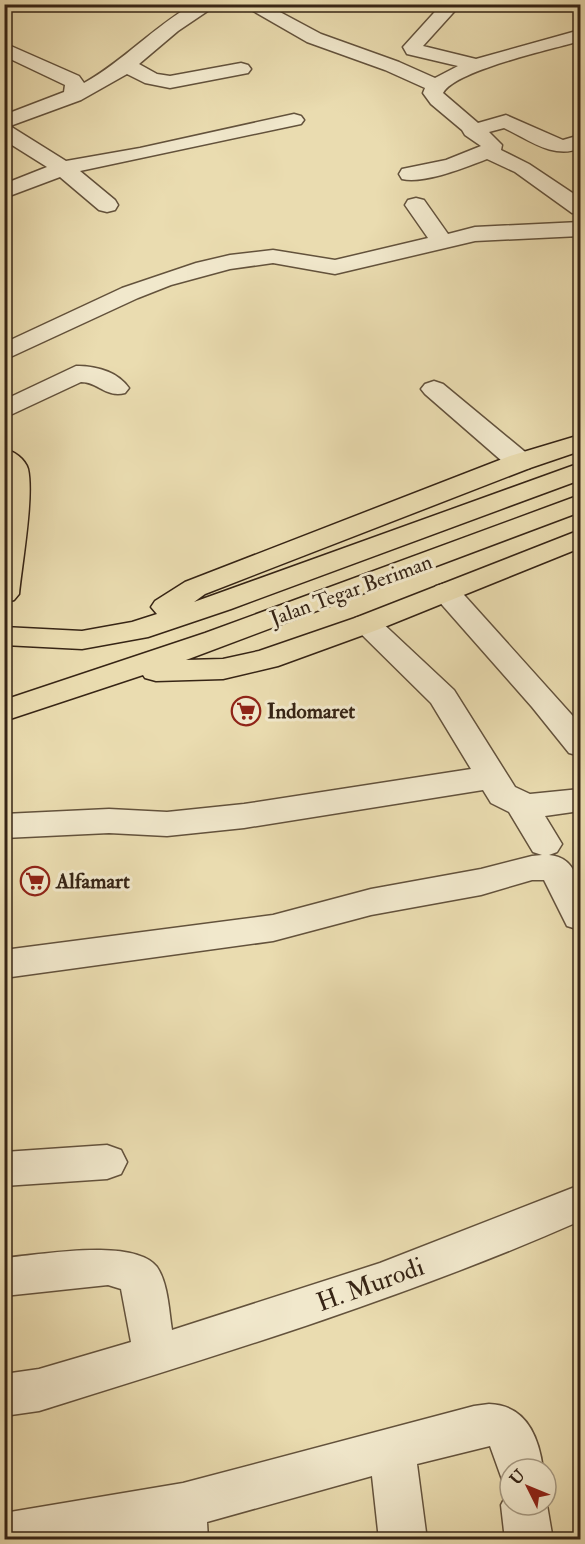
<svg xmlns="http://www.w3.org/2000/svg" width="585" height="1544" viewBox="0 0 585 1544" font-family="'IM FELL Double Pica',serif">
  <rect width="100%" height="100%" fill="#eadcb0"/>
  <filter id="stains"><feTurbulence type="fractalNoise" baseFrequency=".00333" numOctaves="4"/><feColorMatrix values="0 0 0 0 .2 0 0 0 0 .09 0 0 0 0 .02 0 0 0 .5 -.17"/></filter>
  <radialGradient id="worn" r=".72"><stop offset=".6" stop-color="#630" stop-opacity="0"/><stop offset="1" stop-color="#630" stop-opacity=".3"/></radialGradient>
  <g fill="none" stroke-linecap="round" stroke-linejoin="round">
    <g stroke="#63523c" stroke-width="3">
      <path id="street" d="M 194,4 L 218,4 L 178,31 L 139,64 L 157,74 L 170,76 L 241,63 L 248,65 L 251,69 L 248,73 L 170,88 L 145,83 L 127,74 L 81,100 L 10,126 L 66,161 L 140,148 L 294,114 L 301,116 L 304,120 L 301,124 L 80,171 L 115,200 L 118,205 L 115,210 L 107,212 L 99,210 L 60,177 L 4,198 L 4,184 L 47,167 L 4,140 L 4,115 L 64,92 L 65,85 L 4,56 L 4,43 L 79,76 L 84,83 C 124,61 154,26 194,4 Z
        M 241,4 L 265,4 L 321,34 L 399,62 L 435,78 L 458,66 L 407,54 L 403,47 L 442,4 L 461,4 L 423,46 L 476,59 L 580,30 L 580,41 C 554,49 455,70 443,93 L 478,123 L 506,115 L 563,140 L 580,135 L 580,148 C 554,160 528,139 504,128 L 489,132 L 502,145 L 501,150 L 529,164 L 580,198 L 580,214 L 572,213 L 515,172 L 487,159 C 466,167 425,184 402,179 L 399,174 L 402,169 L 446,160 L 481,146 L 465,135 L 462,130 L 431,104 L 423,93 L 425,88 L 385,70 L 307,42 Z
        M 562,4 L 580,4 L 580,12 L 565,8 Z
        M 416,198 L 424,200 L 448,234 L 475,227 L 580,222 L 580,236 L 475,241 L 335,274 L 273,263 L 230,269 L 171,285 L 138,298 L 4,360 L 4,343 L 122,288 L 196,263 L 230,255 L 273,250 L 335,260 L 428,238 L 405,205 L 408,200 Z
        M 76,366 C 95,366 117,371 129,388 L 125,393 C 106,398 98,382 81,382 L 4,418 L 4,400 Z
        M 434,381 L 443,384 L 530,456 L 533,462 L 530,468 L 520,470 L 510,468 L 425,394 L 421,389 L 425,384 Z
        M 446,583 L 456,586 L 580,724 L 580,756 L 569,753 L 532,707 L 436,598 L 431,592 L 436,586 Z
        M 366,615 L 377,618 L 454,690 L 515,787 L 530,794 L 580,789 L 580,811 L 545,816 L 562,844 L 557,852 L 549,855 C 585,858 580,902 580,930 L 567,926 L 544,880 L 532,880 L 481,895 L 371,915 L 273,941 L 4,978 L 4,950 L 273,915 L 371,889 L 481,869 L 532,856 L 542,855 L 533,852 L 509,812 L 491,803 L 483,790 L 244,828 L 167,836 L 109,833 L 4,838 L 4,814 L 109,809 L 167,812 L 244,804 L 471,769 L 431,703 L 351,624 L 355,618 Z
        M 107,1145 L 121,1150 L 127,1162 L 121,1174 L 107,1179 L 4,1186 L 4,1152 Z
        M 580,1185 L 580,1221 C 405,1298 222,1354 39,1411 L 4,1416 L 4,1374 L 39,1369 L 131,1342 L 121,1289 L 108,1285 L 4,1296 L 4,1258 C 39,1255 134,1237 157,1267 C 168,1283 169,1311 172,1330 L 380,1263 Z
        M 489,1404 C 526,1405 539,1437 543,1469 L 510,1469 L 510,1487 L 504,1485 L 490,1446 L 417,1464 L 427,1540 L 379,1540 L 372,1476 L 207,1522 L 208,1540 L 160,1540 L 160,1533 L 120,1540 L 4,1540 L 4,1513 L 183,1483 L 474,1406 Z
        M 510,1488 L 510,1505 L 546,1505 L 546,1499 L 553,1540 L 505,1540 L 501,1505 Z"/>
    </g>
    <g stroke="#362415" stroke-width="3">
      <path id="primary" d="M 580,435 L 580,451 L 530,468 L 205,594 L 194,602 L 580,463 L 580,480 L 231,609 L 148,637 L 82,649 L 4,645 L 4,627 L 82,631 L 132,622 L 157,614 L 151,607 L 155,601 L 185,582 L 510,456 Z
        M 4,449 C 14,451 25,459 28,469 C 34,496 22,564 19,594 L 14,600 L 4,603 Z
        M 580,495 L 580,512 L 186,660 L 223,659 L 259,651 L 355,618 L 580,530 L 580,548 L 377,630 L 278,666 L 223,679 L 156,681 L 145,678 L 143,675 L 4,721 L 4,700 L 205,633 Z"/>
    </g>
    <g stroke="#362415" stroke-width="3">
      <path id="highway" d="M 4,484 L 25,487 L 29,493 L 25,499 L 4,500 Z"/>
    </g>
    <use href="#street" fill="#f1e8cc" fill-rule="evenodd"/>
    <use href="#primary" fill="#eadcb0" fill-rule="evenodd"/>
    <use href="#highway" fill="#eadcb0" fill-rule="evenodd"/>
  </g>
  <defs>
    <g id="supermarket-ring" transform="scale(1.5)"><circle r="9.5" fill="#f1e8cc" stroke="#8f2418" stroke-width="1.5"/><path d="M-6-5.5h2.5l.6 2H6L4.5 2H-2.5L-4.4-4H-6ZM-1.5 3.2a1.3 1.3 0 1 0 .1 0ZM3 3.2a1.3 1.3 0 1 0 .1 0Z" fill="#8f2418"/></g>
  </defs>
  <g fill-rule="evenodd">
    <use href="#supermarket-ring" x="246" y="711"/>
    <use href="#supermarket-ring" x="35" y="881"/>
  </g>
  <g text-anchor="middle" stroke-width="6" stroke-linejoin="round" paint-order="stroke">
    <g font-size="21" fill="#362415" stroke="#f1e8cc">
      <text transform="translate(351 590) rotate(-20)" y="7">Jalan Tegar Beriman</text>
    </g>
    <g font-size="21" font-weight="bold" fill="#362415" stroke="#f1e8cc" text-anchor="start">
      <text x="267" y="718">Indomaret</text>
      <text x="56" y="888">Alfamart</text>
    </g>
    <g font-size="26" fill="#362415" stroke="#f1e8cc">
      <text transform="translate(370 1284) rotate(-20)" y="9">H. Murodi</text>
    </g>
  </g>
  <rect width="585" height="1544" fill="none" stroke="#eadcb0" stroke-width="24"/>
  <rect x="6" y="6" width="573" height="1532" fill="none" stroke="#362415" stroke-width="3"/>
  <rect x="12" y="12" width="561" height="1520" fill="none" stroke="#362415" stroke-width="1.5"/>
  <g transform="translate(528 1487) rotate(313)"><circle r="28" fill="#f1e8cc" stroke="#a69a83" stroke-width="1.5"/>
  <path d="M0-4.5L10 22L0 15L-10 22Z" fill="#8f2418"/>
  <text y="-9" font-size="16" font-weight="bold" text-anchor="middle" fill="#362415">U</text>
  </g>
  <rect width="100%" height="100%" filter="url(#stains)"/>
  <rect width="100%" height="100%" fill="url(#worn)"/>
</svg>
